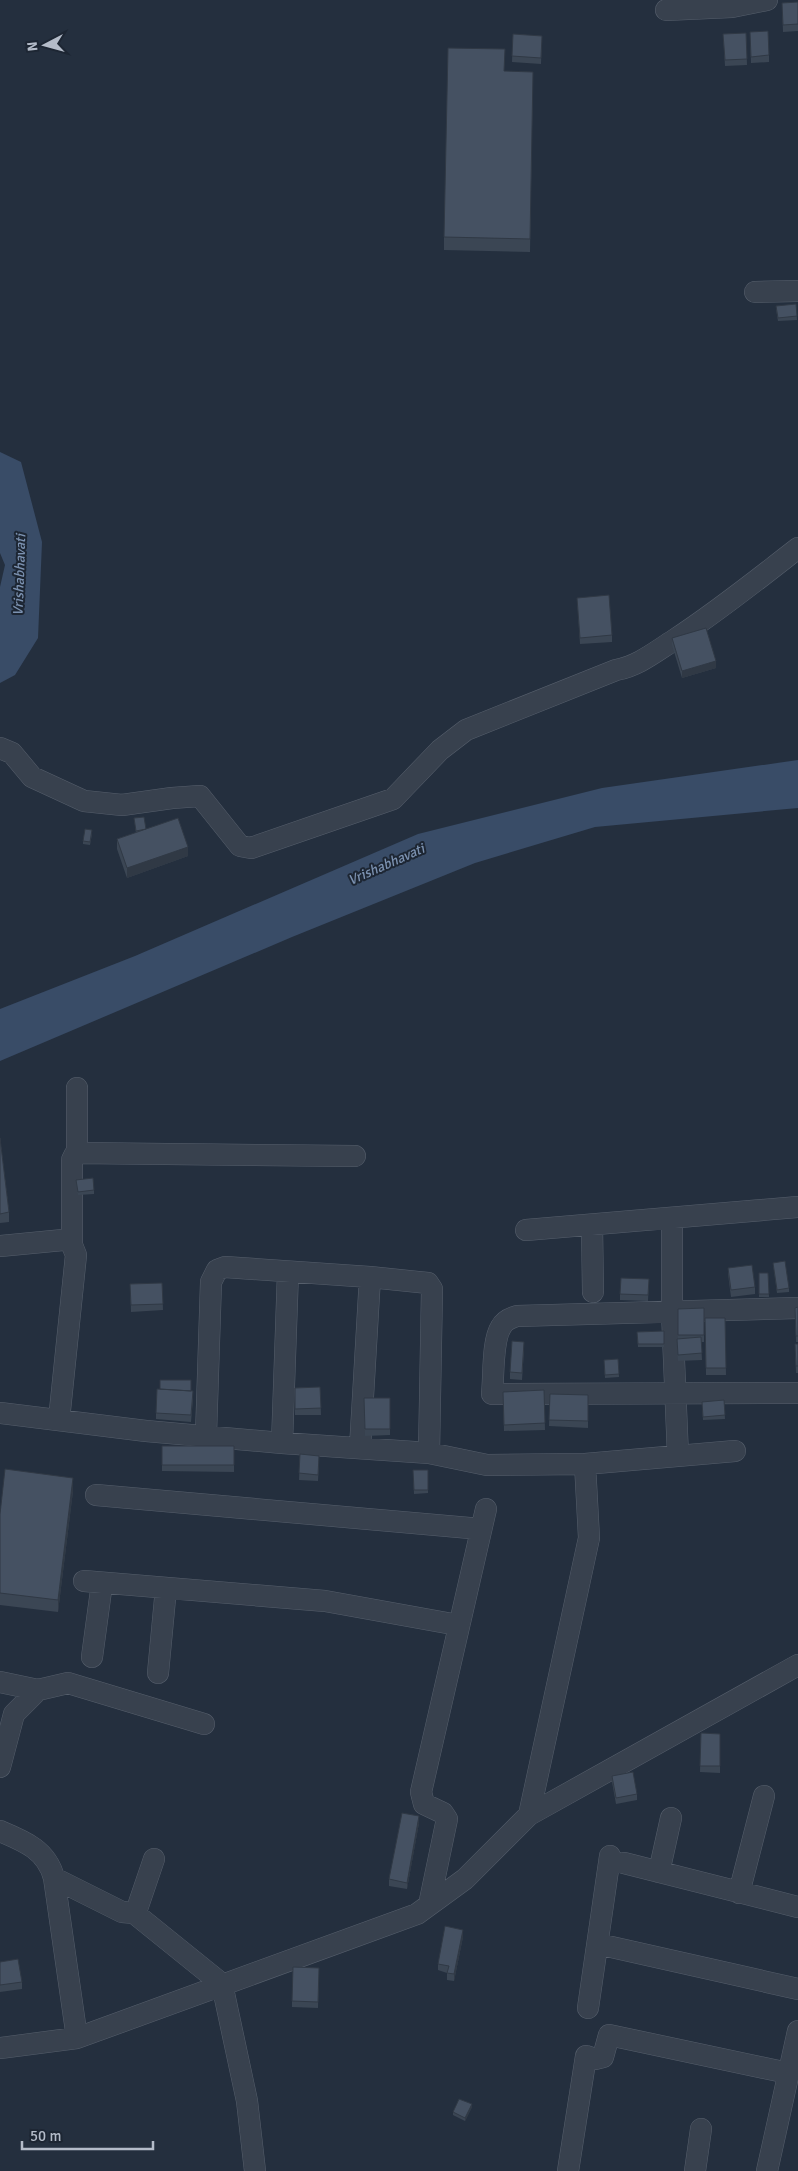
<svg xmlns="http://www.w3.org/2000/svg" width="798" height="2171" viewBox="0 0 798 2171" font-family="Signika,sans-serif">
  <rect width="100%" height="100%" fill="#242f3e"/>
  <path fill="#394c67" d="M 0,452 L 21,462 L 42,542 L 38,638 L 15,675 L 0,683 L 0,587 L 5,565 L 0,553 Z
    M 798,760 L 798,808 L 595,827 L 475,863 L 292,937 L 0,1061 L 0,1009 L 135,956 L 418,834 L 602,788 Z"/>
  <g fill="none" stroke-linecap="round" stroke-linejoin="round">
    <g stroke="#565f6c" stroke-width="22">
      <path id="minor" d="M 666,10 L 732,7 L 767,0
        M 755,292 L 798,291
        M 0,748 L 12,753 L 32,777 L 84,801 L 122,805 L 172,798 L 200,796 L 240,846 L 251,848 L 393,799 L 440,750 L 466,730 L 616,670 C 638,666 655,652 674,640 C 717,612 757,580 798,548
        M 77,1153 L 77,1088
        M 672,1218 L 672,1312 L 678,1456
        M 592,1225 L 593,1292
        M 526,1230 L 798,1207
        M 72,1245 L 72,1160 L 75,1154 L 77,1153 L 355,1156
        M 0,1246 L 63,1240 L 68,1241 L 72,1245 L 76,1255 L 59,1420
        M 798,1308 L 517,1316 C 510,1318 504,1321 501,1327 C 492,1341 494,1376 492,1394 L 798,1393
        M 0,1413 L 146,1431 L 282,1443 L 429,1453 L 487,1465 L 585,1464 L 589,1538 L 529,1815
        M 206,1435 L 211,1282 L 217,1270 L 225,1267 L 370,1277 L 428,1283 L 432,1289 L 429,1453
        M 282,1443 L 288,1272
        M 360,1448 L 370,1277
        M 585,1464 L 735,1451
        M 96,1495 L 481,1529
        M 84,1581 L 325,1601 L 458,1625
        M 92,1657 L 102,1583
        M 158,1673 L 166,1588
        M 0,1682 L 38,1690 L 68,1683 L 204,1724
        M 0,1767 L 14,1714 L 38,1690
        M 0,1831 C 24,1841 47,1850 54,1878 L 77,2038
        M 624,1863 L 798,1907
        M 659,1872 L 671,1818
        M 54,1878 L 122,1912 L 134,1913 L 137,1909 L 154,1859
        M 739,1893 L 764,1796
        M 429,1905 L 447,1819 L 443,1813 L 424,1804 L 421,1792 L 486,1509
        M 134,1913 L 222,1984 L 247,2101 L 255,2171
        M 598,1944 L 798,1989
        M 588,2008 L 610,1856
        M 0,2048 L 77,2038 L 417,1914 L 465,1879 L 529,1815 L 798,1665
        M 568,2171 L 586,2056 L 595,2059 L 603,2057 L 609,2035 L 788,2073
        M 695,2171 L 701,2129
        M 767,2171 L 798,2031"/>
    </g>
    <use href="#minor" stroke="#38414e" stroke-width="21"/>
  </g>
  <path fill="#3b4654" d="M 798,2 L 798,31 L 783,32 L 782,3 Z
    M 750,32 L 769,55 L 769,62 L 751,63 Z
    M 746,33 L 747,65 L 725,66 L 723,34 Z
    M 513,34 L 542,36 L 541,64 L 512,62 Z
    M 504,71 L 533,72 L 530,252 L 444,250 L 444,237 Z
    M 796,304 L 797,320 L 778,321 L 776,309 Z
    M 577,598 L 612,635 L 612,642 L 580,644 Z
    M 672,638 L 716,668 L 682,678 L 672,645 Z
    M 134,818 L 146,829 L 188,856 L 127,878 L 117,849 L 117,839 L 136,833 Z
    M 92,834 L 90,845 L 83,844 L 83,841 Z
    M 0,1138 L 9,1212 L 9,1222 L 0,1223 Z
    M 76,1183 L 94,1190 L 94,1194 L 78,1195 Z
    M 773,1263 L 789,1288 L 789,1292 L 777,1293 Z
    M 728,1268 L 755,1287 L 755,1294 L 731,1297 L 728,1274 Z
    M 759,1273 L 768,1273 L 769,1297 L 759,1297 Z
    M 649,1279 L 648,1301 L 620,1300 L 620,1294 Z
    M 162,1283 L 163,1310 L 131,1312 L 130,1284 Z
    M 798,1307 L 798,1342 L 796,1342 L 795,1308 Z
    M 704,1308 L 704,1342 L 701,1342 L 702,1360 L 678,1361 L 677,1346 L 677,1339 L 678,1339 L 678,1309 Z
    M 705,1318 L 725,1318 L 726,1375 L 706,1375 Z
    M 664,1331 L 664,1347 L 638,1347 L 637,1332 Z
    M 798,1344 L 798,1373 L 796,1373 L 795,1350 Z
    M 524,1349 L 522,1380 L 510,1379 L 510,1372 Z
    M 618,1359 L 619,1377 L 605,1378 L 604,1360 Z
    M 320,1387 L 321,1415 L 295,1415 L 295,1388 Z
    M 544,1390 L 545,1430 L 504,1431 L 503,1392 Z
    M 191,1391 L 193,1398 L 191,1422 L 156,1419 L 156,1413 Z
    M 550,1394 L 588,1395 L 588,1428 L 549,1426 Z
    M 364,1398 L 390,1398 L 390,1435 L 365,1436 Z
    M 724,1400 L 725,1419 L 703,1420 L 702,1402 Z
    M 162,1446 L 234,1446 L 234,1472 L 162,1471 Z
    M 300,1454 L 319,1462 L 318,1481 L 299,1480 Z
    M 413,1470 L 428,1470 L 428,1493 L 414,1494 Z
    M 73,1491 L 58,1612 L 0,1605 L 0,1514 Z
    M 701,1733 L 720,1734 L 720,1773 L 700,1772 Z
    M 612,1776 L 637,1794 L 637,1800 L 616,1804 L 612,1782 Z
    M 419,1823 L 407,1889 L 389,1886 L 389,1879 Z
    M 463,1937 L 454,1981 L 447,1980 L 447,1973 L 438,1970 L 438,1964 Z
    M 0,1962 L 22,1982 L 22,1989 L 0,1992 Z
    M 319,1968 L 318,2008 L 292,2007 L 292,2001 Z
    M 472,2107 L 465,2121 L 453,2115 L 453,2112 Z"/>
  <path fill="#303945" d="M 716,661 L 716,668 L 682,678 L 682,671 Z
    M 188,847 L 188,856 L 127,878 L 127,868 Z
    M 73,1478 L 73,1491 L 58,1612 L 58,1600 Z
    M 419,1816 L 419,1823 L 407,1889 L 407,1883 Z
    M 463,1930 L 463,1937 L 454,1981 L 454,1974 Z
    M 472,2104 L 472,2107 L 465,2121 L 465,2118 Z"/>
  <path fill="#455162" stroke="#303945" d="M 798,2 L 798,24 L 783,25 L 782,3 Z
    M 768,31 L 769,55 L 751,57 L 750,32 Z
    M 746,33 L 747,59 L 725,60 L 723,34 Z
    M 513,34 L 542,36 L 541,58 L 512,56 Z
    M 448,48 L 505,49 L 504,71 L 533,72 L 530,239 L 444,237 Z
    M 796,304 L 797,316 L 778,318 L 776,306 Z
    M 609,595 L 612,635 L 580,638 L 577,598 Z
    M 706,628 L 716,661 L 682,671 L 672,638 Z
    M 144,817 L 146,829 L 136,831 L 134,818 Z
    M 178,818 L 188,847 L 127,868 L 117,839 Z
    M 85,829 L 92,830 L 90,842 L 83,841 Z
    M 0,1138 L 9,1212 L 0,1214 Z
    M 93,1178 L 94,1190 L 78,1192 L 76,1180 Z
    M 785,1261 L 789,1288 L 777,1290 L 773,1263 Z
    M 752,1265 L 755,1287 L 731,1290 L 728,1268 Z
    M 759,1273 L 768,1273 L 769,1294 L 759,1294 Z
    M 621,1278 L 649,1279 L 648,1295 L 620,1294 Z
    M 162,1283 L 163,1304 L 131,1305 L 130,1284 Z
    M 798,1307 L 798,1336 L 796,1336 L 795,1308 Z
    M 704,1308 L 704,1335 L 678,1335 L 678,1309 Z
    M 705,1318 L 725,1318 L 726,1368 L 706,1368 Z
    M 664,1331 L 664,1344 L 638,1344 L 637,1332 Z
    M 701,1337 L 702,1353 L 678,1355 L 677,1339 Z
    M 512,1341 L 524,1342 L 522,1373 L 510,1372 Z
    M 795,1344 L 798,1344 L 798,1366 L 796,1366 Z
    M 618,1359 L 619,1374 L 605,1375 L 604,1360 Z
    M 160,1380 L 191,1380 L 191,1391 L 160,1389 Z
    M 320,1387 L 321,1408 L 295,1409 L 295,1388 Z
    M 157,1389 L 193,1391 L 191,1415 L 156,1413 Z
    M 544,1390 L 545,1423 L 504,1425 L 503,1392 Z
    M 550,1394 L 588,1395 L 588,1421 L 549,1420 Z
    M 364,1398 L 390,1398 L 390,1429 L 365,1429 Z
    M 724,1400 L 725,1415 L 703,1417 L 702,1402 Z
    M 162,1446 L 234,1446 L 234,1465 L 162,1465 Z
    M 300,1454 L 319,1456 L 318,1475 L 299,1473 Z
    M 5,1469 L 73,1478 L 58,1600 L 0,1593 L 0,1514 Z
    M 413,1470 L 428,1470 L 428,1490 L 414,1490 Z
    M 701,1733 L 720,1734 L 720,1766 L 700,1766 Z
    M 633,1772 L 637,1794 L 616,1798 L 612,1776 Z
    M 402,1813 L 419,1816 L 407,1883 L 389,1879 Z
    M 445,1926 L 463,1930 L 454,1974 L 447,1973 L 449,1966 L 438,1964 Z
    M 18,1959 L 22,1982 L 0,1985 L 0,1962 Z
    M 293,1967 L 319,1968 L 318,2002 L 292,2001 Z
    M 459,2099 L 472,2104 L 465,2118 L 453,2112 Z"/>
  <g text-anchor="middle" stroke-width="4" stroke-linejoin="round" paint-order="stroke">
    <g font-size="14" font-style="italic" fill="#7c92b1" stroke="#1d2633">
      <text transform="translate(19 575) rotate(-88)" y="5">Vrishabhavati</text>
      <text transform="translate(386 864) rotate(-24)" y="5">Vrishabhavati</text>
    </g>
  </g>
  <g transform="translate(45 45) rotate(264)" stroke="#1d2633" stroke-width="4" paint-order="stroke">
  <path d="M0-4L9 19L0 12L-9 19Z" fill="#b4bcc9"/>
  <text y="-8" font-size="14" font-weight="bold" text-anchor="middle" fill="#b4bcc9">N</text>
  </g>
  <path d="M22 2141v8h131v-8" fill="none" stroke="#b4bcc9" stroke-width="2.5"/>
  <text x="30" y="2141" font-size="15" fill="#b4bcc9" stroke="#1d2633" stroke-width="4" paint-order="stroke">50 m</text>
</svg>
